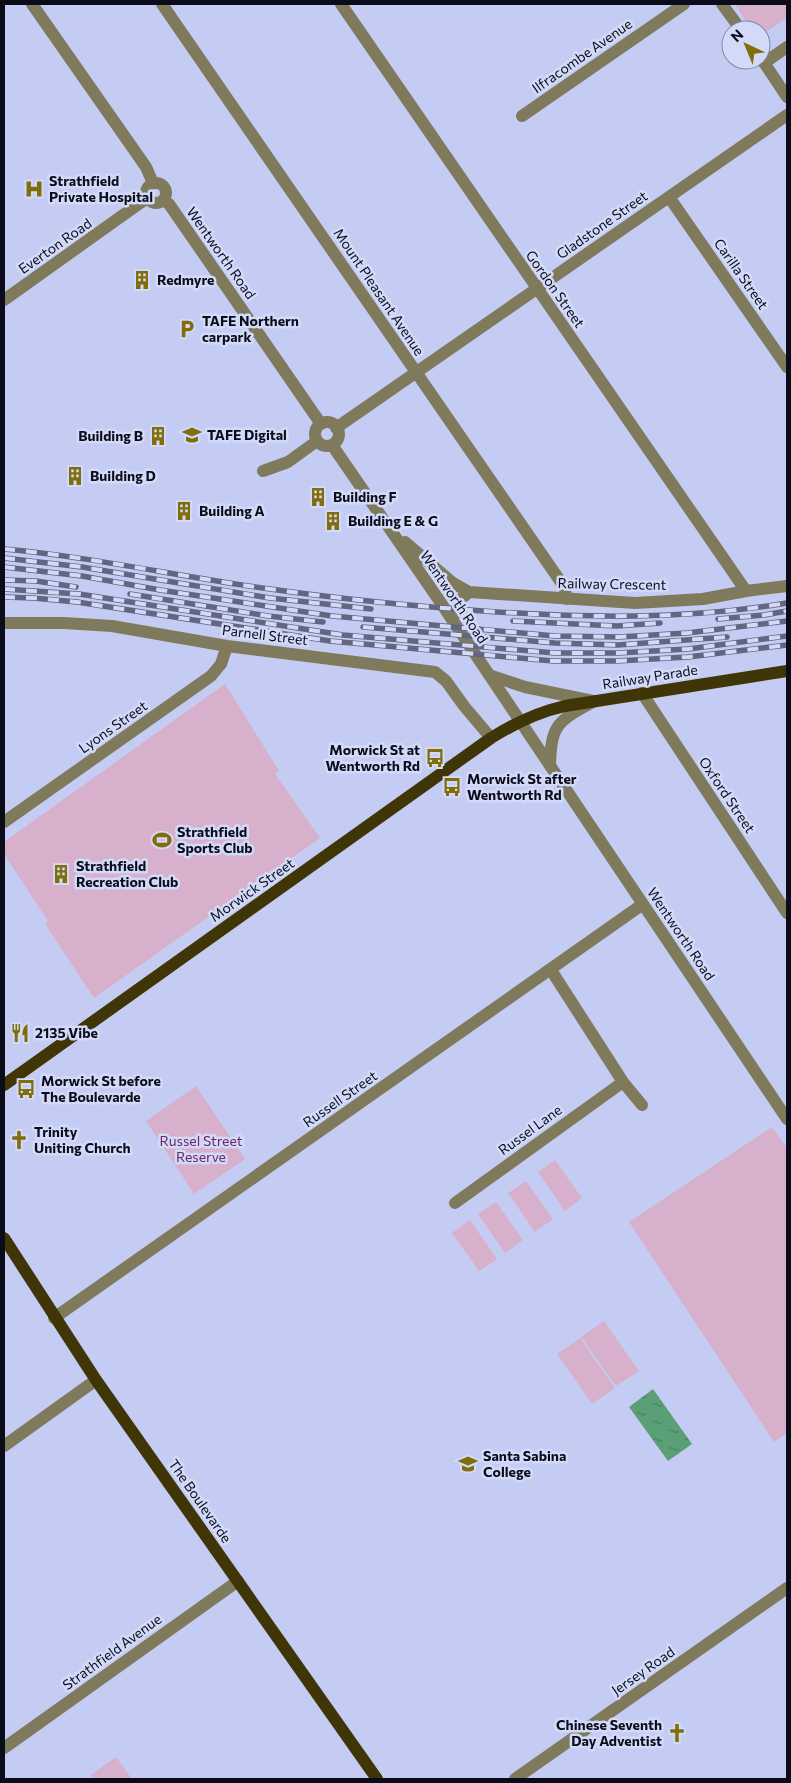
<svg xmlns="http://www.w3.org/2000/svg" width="791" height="1783" viewBox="0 0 791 1783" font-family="Commissioner,sans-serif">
  <defs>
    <pattern id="water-ripples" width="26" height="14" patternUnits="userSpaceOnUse" patternTransform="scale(1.25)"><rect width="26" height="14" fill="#5a9f76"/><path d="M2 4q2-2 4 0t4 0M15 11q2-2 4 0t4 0" fill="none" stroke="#498060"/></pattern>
  </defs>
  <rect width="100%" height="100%" fill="#c5ccf3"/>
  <path fill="#d7b0cc" d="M 735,4 L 787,4 L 787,18 L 761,35 L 761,30 L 752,30 Z
    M 225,684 L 279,771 L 275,774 L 320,838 L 94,998 L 45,924 L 48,921 L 4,854 L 4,842 Z
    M 196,1086 L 245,1159 L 194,1194 L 146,1121 Z
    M 772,1127 L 787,1148 L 787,1433 L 774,1442 L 629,1222 Z
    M 555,1160 L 582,1198 L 565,1211 L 538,1172 Z
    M 526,1181 L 553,1219 L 535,1232 L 508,1193 Z
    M 496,1202 L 523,1240 L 505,1253 L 478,1214 Z
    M 470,1220 L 497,1259 L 479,1271 L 452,1233 Z
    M 604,1321 L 639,1371 L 616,1386 L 581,1337 Z
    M 580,1338 L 615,1388 L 592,1404 L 557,1354 Z
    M 116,1757 L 132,1779 L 94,1779 L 91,1775 Z"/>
  <path fill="url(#water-ripples)" d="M 653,1389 L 692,1444 L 668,1461 L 629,1407 Z"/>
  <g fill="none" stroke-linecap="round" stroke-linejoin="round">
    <path stroke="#807a5d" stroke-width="12" d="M 32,4 L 146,167 L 153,183
      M 162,4 L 565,588 L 566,599
      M 341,4 L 746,591
      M 722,4 L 741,30
      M 761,58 L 787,97
      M 764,63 L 787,47
      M 522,116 L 684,4
      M146 193a10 10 0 1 1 20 0a10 10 0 1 1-20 0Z
      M 669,197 L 787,367
      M 163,200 L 169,204 L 321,424
      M 4,300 L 147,198
      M315 434a12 12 0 1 1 24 0a12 12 0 1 1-24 0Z
      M 336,428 L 787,115
      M 332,445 L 441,603 L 787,1119
      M 263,471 L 288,462 L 317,441
      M 405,542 L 453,583 L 469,592 L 635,603 L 703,599 L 746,591 L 787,586
      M 452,620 L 461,599 L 469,592
      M 4,623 L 64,623 L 112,626 L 227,646 L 435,672 L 446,681 L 464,706 L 491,738
      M 489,675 L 525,687 L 593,701
      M 642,693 L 787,913
      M 550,766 C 551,724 558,721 593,702
      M 4,822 L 211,676 L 221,664 L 227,646
      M 551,970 L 623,1082 L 642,1105
      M 455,1203 L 623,1082
      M 54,1318 L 643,904
      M 4,1446 L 96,1380
      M 4,1748 L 238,1581
      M 515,1779 L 787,1588"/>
    <path stroke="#3f3506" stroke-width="12" d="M 4,1085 L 491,738 C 515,723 538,712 565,706 L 787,671
      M 4,1238 L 96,1380 L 377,1779"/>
    <g stroke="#626680" stroke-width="5.5">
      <path id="rail" d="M 4,549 C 93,557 181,577 270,589 C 341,599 412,606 483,611 C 586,618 685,620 787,603
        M 4,558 L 82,567 L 270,598 L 371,609
        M 4,567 L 82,576 L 160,590 L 332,616 L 555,636 L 619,637 L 687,633 L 787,621
        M 4,580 L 36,581 L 76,587
        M 4,589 L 79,594 L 343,635 L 555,653 L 618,653 L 688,649 L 787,636
        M 130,594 L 268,616 L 323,622
        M 4,597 L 33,598 L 77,602 L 330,641 L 553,661 L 617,661 L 688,657 L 787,645
        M 718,619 L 764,615 L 787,611
        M 513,621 L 617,626 L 660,623
        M 363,627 L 555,643 L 618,645 L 727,637"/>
    </g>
    <use href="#rail" stroke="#d3daf9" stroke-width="4" stroke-dasharray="11" stroke-linecap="butt"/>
  </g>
  <defs>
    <g id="hospital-bare" transform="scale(1.5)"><path d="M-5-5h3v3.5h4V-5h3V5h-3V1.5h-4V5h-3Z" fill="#816d0a" stroke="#d3daf9" stroke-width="2.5" paint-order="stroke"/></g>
    <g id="building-bare" transform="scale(1.5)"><path d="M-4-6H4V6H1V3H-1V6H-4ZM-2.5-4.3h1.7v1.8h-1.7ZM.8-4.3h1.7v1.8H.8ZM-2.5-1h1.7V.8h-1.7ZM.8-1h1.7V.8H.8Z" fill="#816d0a" stroke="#d3daf9" stroke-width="2.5" paint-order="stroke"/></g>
    <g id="parking-bare" transform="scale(1.5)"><path d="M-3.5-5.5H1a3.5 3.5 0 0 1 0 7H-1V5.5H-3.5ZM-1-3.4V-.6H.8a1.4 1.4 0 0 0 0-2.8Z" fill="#816d0a" stroke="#d3daf9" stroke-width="2.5" paint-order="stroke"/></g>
    <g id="university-bare" transform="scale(1.5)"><path d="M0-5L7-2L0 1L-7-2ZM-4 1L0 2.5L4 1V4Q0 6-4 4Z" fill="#816d0a" stroke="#d3daf9" stroke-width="2.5" paint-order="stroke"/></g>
    <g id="bus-bare" transform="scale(1.5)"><path d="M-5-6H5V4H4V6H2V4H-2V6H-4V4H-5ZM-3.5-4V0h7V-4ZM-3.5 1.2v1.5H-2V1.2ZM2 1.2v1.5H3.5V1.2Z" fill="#816d0a" stroke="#d3daf9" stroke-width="2.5" paint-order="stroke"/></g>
    <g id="stadium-bare" transform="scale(1.5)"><path d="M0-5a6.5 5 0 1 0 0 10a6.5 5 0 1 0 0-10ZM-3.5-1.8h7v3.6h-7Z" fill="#816d0a" stroke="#d3daf9" stroke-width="2.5" paint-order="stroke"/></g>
    <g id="restaurant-bare" transform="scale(1.5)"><path d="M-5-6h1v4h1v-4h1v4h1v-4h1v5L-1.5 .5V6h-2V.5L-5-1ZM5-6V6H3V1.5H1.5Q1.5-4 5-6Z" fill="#816d0a" stroke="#d3daf9" stroke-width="2.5" paint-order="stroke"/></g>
    <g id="church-bare" transform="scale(1.5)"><path d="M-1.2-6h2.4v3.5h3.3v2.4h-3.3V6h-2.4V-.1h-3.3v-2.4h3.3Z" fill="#816d0a" stroke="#d3daf9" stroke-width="2.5" paint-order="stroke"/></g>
    <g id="school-bare" transform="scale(1.5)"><path d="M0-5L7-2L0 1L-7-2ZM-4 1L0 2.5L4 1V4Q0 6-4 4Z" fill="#816d0a" stroke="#d3daf9" stroke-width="2.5" paint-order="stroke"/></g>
  </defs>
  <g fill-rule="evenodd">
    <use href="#hospital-bare" x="34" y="189"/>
    <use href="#building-bare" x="142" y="280"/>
    <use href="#parking-bare" x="187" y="329"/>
    <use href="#university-bare" x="192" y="435"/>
    <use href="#building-bare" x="158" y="436"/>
    <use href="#building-bare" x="75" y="476"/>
    <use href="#building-bare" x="318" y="497"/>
    <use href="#building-bare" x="184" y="511"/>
    <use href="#building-bare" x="333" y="521"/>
    <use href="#bus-bare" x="435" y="758"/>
    <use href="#bus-bare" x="452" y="787"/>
    <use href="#stadium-bare" x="162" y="840"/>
    <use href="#building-bare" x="61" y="874"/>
    <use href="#restaurant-bare" x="20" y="1033"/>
    <use href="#bus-bare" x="26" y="1089"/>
    <use href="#church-bare" x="19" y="1140"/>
    <use href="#school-bare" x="468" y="1464"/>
    <use href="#church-bare" x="677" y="1733"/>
  </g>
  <g text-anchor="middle" stroke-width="5" stroke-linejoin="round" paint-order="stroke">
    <g font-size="14" fill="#0a0c19" stroke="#d3daf9">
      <text transform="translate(582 56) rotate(-35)" y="5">Ilfracombe Avenue</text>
      <text transform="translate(602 225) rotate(-35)" y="5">Gladstone Street</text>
      <text transform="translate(55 246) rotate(-35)" y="5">Everton Road</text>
      <text transform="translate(221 253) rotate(55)" y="5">Wentworth Road</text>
      <text transform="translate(741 274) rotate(55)" y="5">Carilla Street</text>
      <text transform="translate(555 289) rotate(55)" y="5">Gordon Street</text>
      <text transform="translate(379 292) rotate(56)" y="5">Mount Pleasant Avenue</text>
      <text transform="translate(612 584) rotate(1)" y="5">Railway Crescent</text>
      <text transform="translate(454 597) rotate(56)" y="5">Wentworth Road</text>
      <text transform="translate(265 635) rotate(7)" y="5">Parnell Street</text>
      <text transform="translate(650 677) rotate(-9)" y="5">Railway Parade</text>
      <text transform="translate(113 727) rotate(-35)" y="5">Lyons Street</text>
      <text transform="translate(727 795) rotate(56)" y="5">Oxford Street</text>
      <text transform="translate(252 890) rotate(-35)" y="5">Morwick Street</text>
      <text transform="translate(681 934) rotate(56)" y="5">Wentworth Road</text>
      <text transform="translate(340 1099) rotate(-35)" y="5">Russell Street</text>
      <text transform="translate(530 1130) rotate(-36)" y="5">Russel Lane</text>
      <text transform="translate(200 1501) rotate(55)" y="5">The Boulevarde</text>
      <text transform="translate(112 1652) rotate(-36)" y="5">Strathfield Avenue</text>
      <text transform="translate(643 1671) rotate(-35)" y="5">Jersey Road</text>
    </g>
    <g font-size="14" font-weight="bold" fill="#0a0c19" stroke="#d3daf9" text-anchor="start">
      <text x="49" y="186">Strathfield<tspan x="49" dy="16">Private Hospital</tspan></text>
      <text x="157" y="285">Redmyre</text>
      <text x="202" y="326">TAFE Northern<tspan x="202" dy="16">carpark</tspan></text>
      <text x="207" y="440">TAFE Digital</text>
      <text x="143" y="441" text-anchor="end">Building B</text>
      <text x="90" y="481">Building D</text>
      <text x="333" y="502">Building F</text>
      <text x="199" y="516">Building A</text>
      <text x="348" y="526">Building E &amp; G</text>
      <text x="420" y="755" text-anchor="end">Morwick St at<tspan x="420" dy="16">Wentworth Rd</tspan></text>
      <text x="467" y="784">Morwick St after<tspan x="467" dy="16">Wentworth Rd</tspan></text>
      <text x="177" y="837">Strathfield<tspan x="177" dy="16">Sports Club</tspan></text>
      <text x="76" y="871">Strathfield<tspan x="76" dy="16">Recreation Club</tspan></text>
      <text x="35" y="1038">2135 Vibe</text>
      <text x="41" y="1086">Morwick St before<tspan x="41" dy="16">The Boulevarde</tspan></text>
      <text x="34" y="1137">Trinity<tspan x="34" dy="16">Uniting Church</tspan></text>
      <text x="483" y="1461">Santa Sabina<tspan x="483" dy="16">College</tspan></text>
      <text x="662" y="1730" text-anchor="end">Chinese Seventh<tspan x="662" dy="16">Day Adventist</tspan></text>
    </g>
    <g font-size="14" fill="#6f2860" stroke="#d3daf9">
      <text x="201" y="1146">Russel Street<tspan x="201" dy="16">Reserve</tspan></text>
    </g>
  </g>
  <rect width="791" height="1783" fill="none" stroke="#0a0c19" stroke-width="10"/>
  <g transform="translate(746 45) rotate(316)"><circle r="24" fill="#d3daf9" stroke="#83889f"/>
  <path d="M0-4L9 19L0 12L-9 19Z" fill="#816d0a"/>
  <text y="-8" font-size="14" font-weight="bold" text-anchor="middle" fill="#0a0c19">N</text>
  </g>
</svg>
